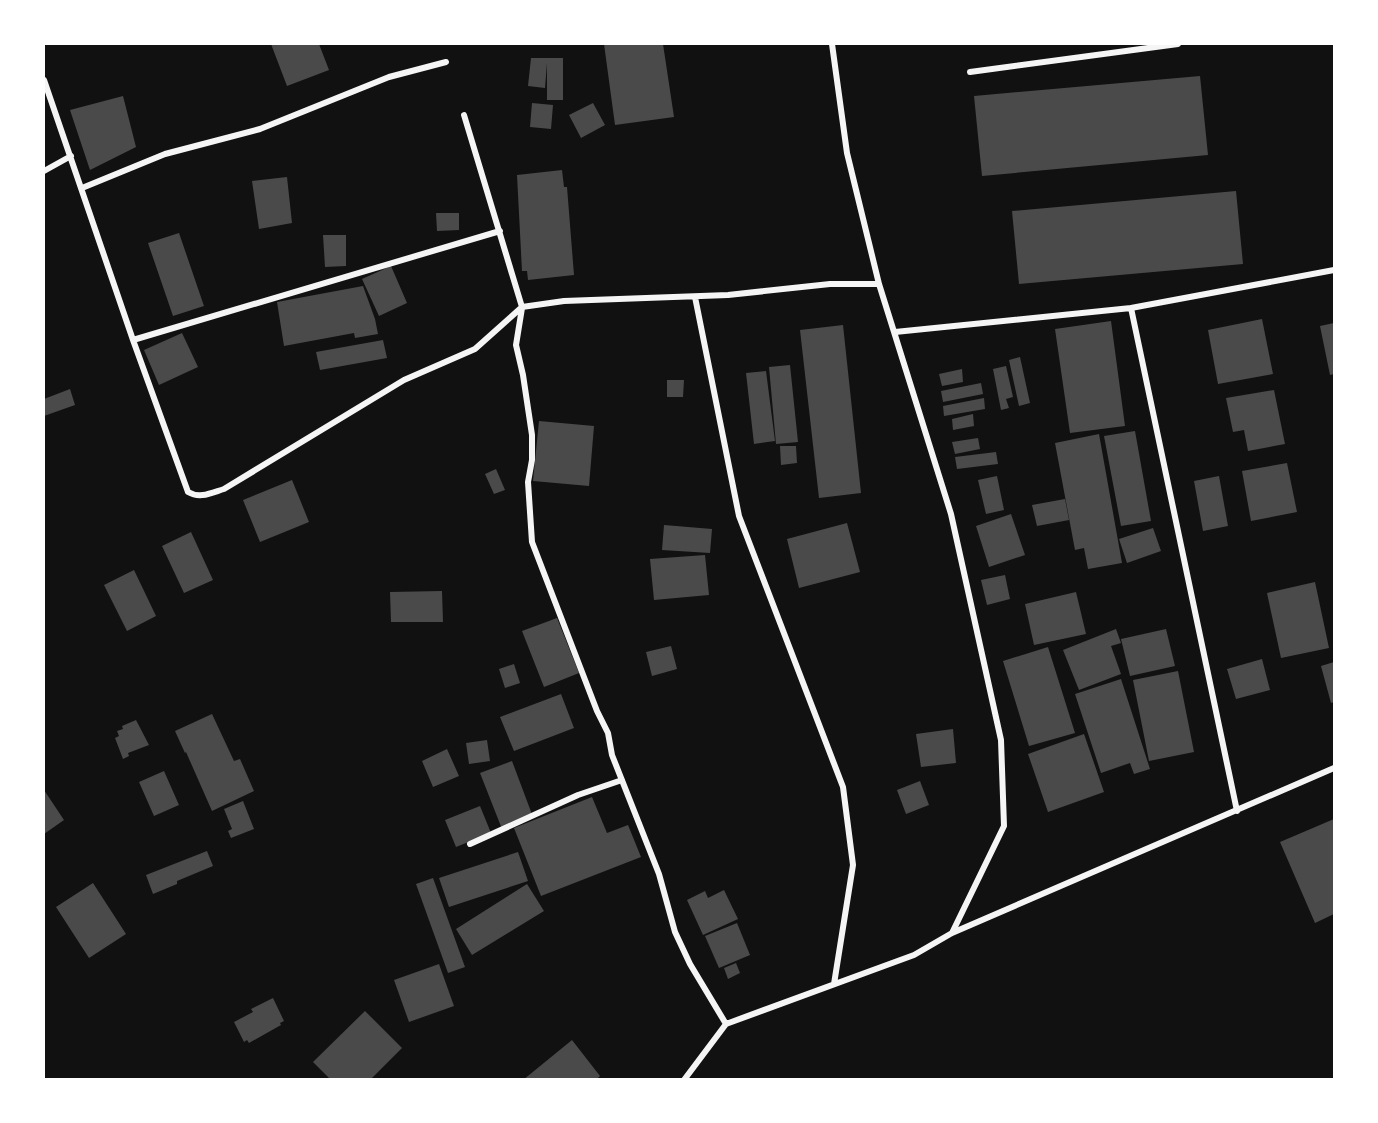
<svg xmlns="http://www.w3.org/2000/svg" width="1378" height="1123" viewBox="0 0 1378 1123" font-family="Figtree,sans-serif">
  <rect width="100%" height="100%" fill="#111"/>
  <path fill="#4a4a4a" d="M 271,44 L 319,44 L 329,70 L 287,86 Z
    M 604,44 L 663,44 L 674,117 L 615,125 Z
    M 531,58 L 563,58 L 563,100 L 547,100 L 547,63 L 545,88 L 528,86 Z
    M 1200,76 L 1208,155 L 982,176 L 974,96 Z
    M 123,96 L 136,147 L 90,170 L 70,110 Z
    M 532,103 L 553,105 L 551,129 L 530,127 Z
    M 593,103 L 605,125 L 581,138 L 569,115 Z
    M 562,170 L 564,187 L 567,187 L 574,275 L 528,280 L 527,271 L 522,271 L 517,175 Z
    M 287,177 L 292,223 L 259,229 L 252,181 Z
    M 1236,191 L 1243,264 L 1019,284 L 1012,211 Z
    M 436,213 L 459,213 L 459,230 L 437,231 Z
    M 179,233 L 204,306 L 173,316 L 148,243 Z
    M 323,235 L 346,235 L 346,266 L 325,267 Z
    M 391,266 L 407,303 L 379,316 L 362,279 Z
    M 363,286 L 375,319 L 378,334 L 355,338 L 354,333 L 284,346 L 277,302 Z
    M 1262,319 L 1273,374 L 1218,384 L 1208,330 Z
    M 1111,321 L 1125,426 L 1070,433 L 1055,329 Z
    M 1334,323 L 1334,374 L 1330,375 L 1320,326 Z
    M 843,325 L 861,493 L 819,498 L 800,330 Z
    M 182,333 L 198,367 L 159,385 L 144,350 Z
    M 383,340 L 387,358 L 320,370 L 316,352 Z
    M 1020,357 L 1030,403 L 1019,406 L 1009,360 Z
    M 790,365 L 798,442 L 776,444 L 769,367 Z
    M 1006,366 L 1013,397 L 1006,399 L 1009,408 L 1001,410 L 993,369 Z
    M 962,369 L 963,382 L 942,386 L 939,374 Z
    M 766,371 L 775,441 L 754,444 L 746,373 Z
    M 667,380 L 684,380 L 683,397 L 667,397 Z
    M 981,383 L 983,394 L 943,402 L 941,391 Z
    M 70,389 L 75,405 L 44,416 L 44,399 Z
    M 1274,390 L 1285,444 L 1248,451 L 1244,430 L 1233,432 L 1226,398 Z
    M 984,398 L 985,409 L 944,416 L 943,406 Z
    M 973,414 L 974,426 L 953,430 L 952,419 Z
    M 539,421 L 594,426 L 589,486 L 533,481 Z
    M 1135,431 L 1151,521 L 1121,526 L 1104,436 Z
    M 1099,434 L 1122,563 L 1088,569 L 1084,548 L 1075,550 L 1055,443 Z
    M 978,438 L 980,449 L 955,454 L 952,442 Z
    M 780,446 L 796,446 L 797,463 L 781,465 Z
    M 996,452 L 998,464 L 957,469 L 955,457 Z
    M 1287,463 L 1297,512 L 1251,521 L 1242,471 Z
    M 496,469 L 505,490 L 494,494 L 485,474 Z
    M 997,476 L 1004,510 L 986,514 L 978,480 Z
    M 1219,476 L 1228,526 L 1203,531 L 1194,481 Z
    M 292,480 L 309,522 L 260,542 L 243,500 Z
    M 1065,499 L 1069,520 L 1037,526 L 1032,505 Z
    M 1011,514 L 1025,555 L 989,567 L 976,526 Z
    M 847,523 L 860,572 L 799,588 L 787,539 Z
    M 664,525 L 712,529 L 710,553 L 662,550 Z
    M 1153,528 L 1161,551 L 1127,563 L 1119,539 Z
    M 191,532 L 213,580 L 184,593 L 162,546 Z
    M 705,555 L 709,595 L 654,600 L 650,559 Z
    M 134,570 L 156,616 L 127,631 L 104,585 Z
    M 1005,575 L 1010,599 L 987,605 L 981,580 Z
    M 1315,582 L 1329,648 L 1281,658 L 1267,593 Z
    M 442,591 L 443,622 L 391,622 L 390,592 Z
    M 1076,592 L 1086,634 L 1034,645 L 1025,604 Z
    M 557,618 L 579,673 L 544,687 L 522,631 Z
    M 1116,629 L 1121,643 L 1111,646 L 1121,674 L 1079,690 L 1063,650 Z
    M 1166,629 L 1175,666 L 1130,676 L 1121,639 Z
    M 671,646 L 677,669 L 652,676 L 646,652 Z
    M 1048,647 L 1075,733 L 1029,746 L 1003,661 Z
    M 1262,659 L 1270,690 L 1236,699 L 1227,669 Z
    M 1334,662 L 1334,702 L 1331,703 L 1321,666 Z
    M 514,664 L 520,683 L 505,688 L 499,669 Z
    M 1178,671 L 1194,752 L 1149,761 L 1133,680 Z
    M 1121,679 L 1150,769 L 1134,774 L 1130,763 L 1101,773 L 1075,694 Z
    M 561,694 L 574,728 L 514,751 L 500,717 Z
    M 212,714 L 234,761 L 240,759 L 254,791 L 212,811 L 186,752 L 185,753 L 175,731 Z
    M 136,720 L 149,745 L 128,753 L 129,756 L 123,759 L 115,738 L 119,736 L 117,731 L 123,729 L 122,726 Z
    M 953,729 L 956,763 L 921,767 L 916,734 Z
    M 1084,734 L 1104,792 L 1048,812 L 1028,754 Z
    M 487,740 L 490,761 L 469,764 L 466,743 Z
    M 447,749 L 459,776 L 433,787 L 422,761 Z
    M 512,761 L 533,817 L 502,829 L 480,773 Z
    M 164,771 L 179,805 L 154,816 L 139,782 Z
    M 920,781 L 929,805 L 906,814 L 897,790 Z
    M 44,790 L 64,820 L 44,834 Z
    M 592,797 L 607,833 L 628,825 L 641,857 L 541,896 L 514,828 Z
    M 243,801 L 254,829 L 231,838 L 228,831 L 232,829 L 224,809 Z
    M 480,806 L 491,833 L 456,847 L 445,820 Z
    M 1334,819 L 1334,914 L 1315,923 L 1280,842 Z
    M 207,851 L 213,866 L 177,881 L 177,884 L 153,894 L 146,875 Z
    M 518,852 L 528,881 L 449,907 L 439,878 Z
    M 433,878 L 465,967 L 448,973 L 416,884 Z
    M 93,883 L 126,934 L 89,958 L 56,907 Z
    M 527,884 L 544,911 L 472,955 L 456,929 Z
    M 724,890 L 738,919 L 703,935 L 687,900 L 705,891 L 708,898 Z
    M 737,923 L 750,955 L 719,968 L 705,936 Z
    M 736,963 L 740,973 L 728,979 L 724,968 Z
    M 439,964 L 454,1006 L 409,1022 L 394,980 Z
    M 273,998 L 284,1021 L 280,1023 L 281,1025 L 249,1043 L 247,1040 L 244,1042 L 234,1022 L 253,1012 L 251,1009 Z
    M 365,1011 L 402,1048 L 370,1080 L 331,1080 L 313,1062 Z
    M 572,1040 L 600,1076 L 596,1080 L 523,1080 Z"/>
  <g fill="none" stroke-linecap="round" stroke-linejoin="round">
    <path stroke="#f5f5f5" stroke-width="6" d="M 832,44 L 847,153 L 879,284 L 951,514 L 1001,740 L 1004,826 L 952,933
      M 970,72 L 1178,44
      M 44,80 L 133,340 L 188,492 C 200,499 211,493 224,489 L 404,380 L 475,349 L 522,307
      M 464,115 L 522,307 L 564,301 L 728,295 L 830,284 L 879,284
      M 44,171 L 71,156
      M 82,188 L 165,154 L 260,129 L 389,77 L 446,62
      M 695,297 L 739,516 L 843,787 L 853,865 L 834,984
      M 522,308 L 516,345 L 523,375 L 532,435 L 532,460 L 528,482 L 532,542 L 597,711 L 608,733 L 612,755 L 659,874 L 675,932 L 690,964 L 726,1024
      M 1131,308 L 1237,811
      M 895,332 L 1131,308 L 1334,270
      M 133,340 L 500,231
      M 470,844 L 578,795 L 622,780
      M 684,1080 L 726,1024 L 914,955 L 952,933 L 1334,768"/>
  </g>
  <rect width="1378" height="1123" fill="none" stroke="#ffffff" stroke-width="90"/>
</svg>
